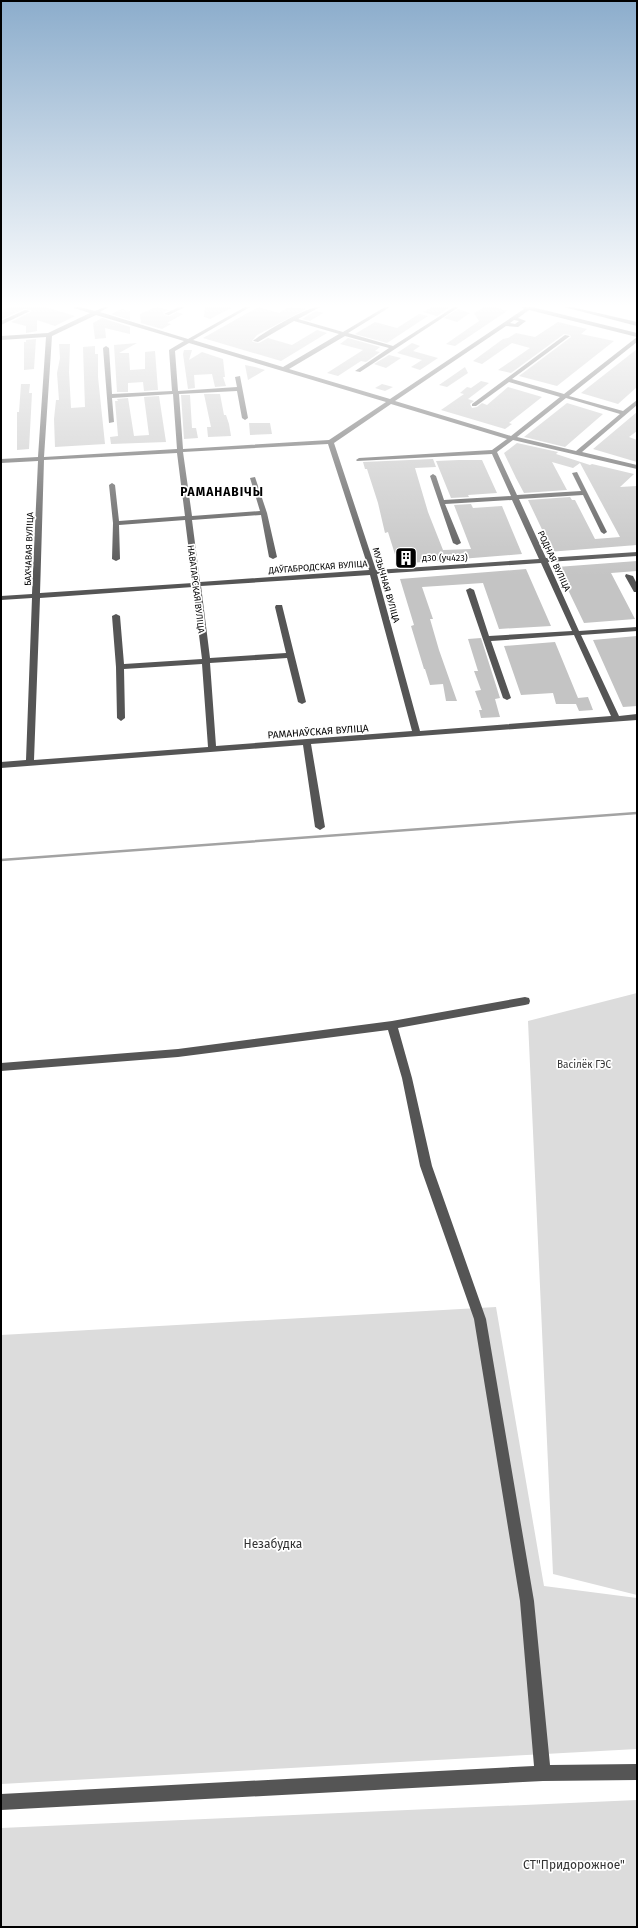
<svg xmlns="http://www.w3.org/2000/svg" width="638" height="1928" viewBox="0 0 638 1928" font-family="'Fira Sans',sans-serif">
  <rect width="100%" height="100%" fill="#fff"/>
  <path fill="#dcdcdc" d="M 637,993 L 637,1595 L 553,1574 L 528,1021 Z
    M 496,1307 L 544,1586 L 637,1598 L 637,1749 L 1,1784 L 1,1335 Z
    M 637,1800 L 637,1927 L 1,1927 L 1,1828 Z"/>
  <g fill="none" stroke-linecap="round" stroke-linejoin="round">
    <path stroke="#a3a3a3" stroke-width="2.5" d="M 1,860 L 637,813"/>
  </g>
  <path fill="#c4c4c4" d="M 9,307 L 45,307 L 75,316 L 55,326 L 37,320 L 37,331 L 26,333 L 26,326 L 11,322 L 31,312 L 31,310 L 24,309 L 2,319 L 1,311 Z
    M 156,307 L 169,310 L 163,313 L 164,315 L 170,316 L 177,312 L 183,314 L 167,323 L 171,324 L 162,329 L 141,323 L 140,314 Z
    M 205,307 L 233,307 L 210,319 L 204,317 Z
    M 258,307 L 279,313 L 289,307 L 306,309 L 257,335 L 252,341 L 253,342 L 259,343 L 268,338 L 292,345 L 317,330 L 327,333 L 281,361 L 203,338 Z
    M 432,307 L 450,307 L 437,316 L 423,312 Z
    M 484,307 L 495,307 L 507,311 L 455,346 L 446,344 L 479,321 L 474,313 Z
    M 122,309 L 130,311 L 130,320 L 111,314 Z
    M 458,309 L 470,313 L 457,322 L 444,318 Z
    M 316,311 L 323,313 L 310,321 L 302,319 Z
    M 419,314 L 428,316 L 387,343 L 355,334 L 375,322 L 397,328 Z
    M 102,318 L 130,327 L 130,334 L 105,328 L 106,338 L 95,339 L 93,323 Z
    M 558,322 L 587,329 L 581,334 L 614,341 L 557,386 L 519,376 L 571,337 L 570,335 L 564,334 L 511,373 L 498,370 L 530,348 L 512,343 L 482,364 L 473,361 L 503,339 L 508,338 L 516,333 L 535,337 Z
    M 348,338 L 380,347 L 375,351 L 380,352 L 366,362 L 361,361 L 338,376 L 327,373 L 363,350 L 340,344 Z
    M 36,339 L 34,369 L 24,370 L 24,342 L 26,342 L 26,340 Z
    M 137,343 L 119,353 L 129,353 L 130,370 L 145,369 L 145,352 L 155,351 L 158,390 L 144,391 L 143,382 L 128,383 L 128,392 L 117,392 L 114,345 Z
    M 412,343 L 420,346 L 413,351 L 438,358 L 420,370 L 411,367 L 422,360 L 397,353 Z
    M 59,344 L 70,344 L 69,372 L 71,408 L 85,407 L 83,347 L 95,346 L 95,354 L 98,354 L 98,377 L 105,444 L 55,447 L 54,419 L 56,400 L 59,400 L 57,373 L 60,358 Z
    M 637,349 L 637,387 L 618,404 L 581,393 Z
    M 184,350 L 192,350 L 189,360 L 202,352 L 223,359 L 225,377 L 223,377 L 226,386 L 215,387 L 212,374 L 194,375 L 195,388 L 188,389 L 183,354 Z
    M 389,355 L 401,358 L 386,368 L 374,364 Z
    M 245,365 L 255,367 L 265,370 L 248,380 Z
    M 465,367 L 468,373 L 447,387 L 439,385 Z
    M 481,381 L 489,383 L 468,399 L 474,401 L 470,404 L 472,408 L 477,407 L 482,403 L 487,405 L 508,387 L 542,397 L 509,423 L 512,424 L 505,429 L 441,410 L 464,394 L 460,393 L 467,387 L 471,388 Z
    M 21,384 L 30,384 L 29,393 L 32,393 L 29,449 L 17,450 L 17,412 L 19,412 Z
    M 382,384 L 393,387 L 385,391 L 375,388 Z
    M 204,394 L 220,394 L 224,415 L 226,415 L 229,424 L 231,436 L 208,437 L 207,427 L 211,427 Z
    M 181,395 L 190,395 L 192,428 L 196,428 L 198,438 L 184,439 Z
    M 159,396 L 166,442 L 111,444 L 110,437 L 118,436 L 115,401 L 118,401 L 117,399 L 128,398 L 134,436 L 149,435 L 144,397 Z
    M 567,403 L 603,414 L 565,447 L 524,437 Z
    M 637,412 L 637,431 L 629,437 L 637,440 L 637,462 L 593,449 Z
    M 249,423 L 270,423 L 272,434 L 250,435 Z
    M 517,443 L 558,452 L 556,454 L 590,465 L 592,464 L 634,474 L 620,487 L 637,486 L 637,545 L 548,552 L 544,543 L 548,542 L 528,500 L 570,497 L 572,500 L 575,500 L 595,539 L 620,537 L 580,463 L 573,468 L 552,462 L 567,490 L 524,493 L 516,478 L 504,453 Z
    M 433,459 L 436,467 L 415,468 L 428,512 L 443,550 L 471,549 L 454,505 L 471,504 L 473,508 L 502,506 L 522,554 L 398,564 L 388,532 L 385,533 L 378,503 L 367,469 L 365,469 L 363,462 Z
    M 459,460 L 482,460 L 497,493 L 468,495 L 469,497 L 451,498 L 436,461 Z
    M 637,561 L 637,571 L 611,573 L 635,619 L 584,623 L 557,567 Z
    M 526,569 L 551,626 L 499,629 L 483,583 L 422,587 L 433,619 L 430,619 L 439,650 L 457,701 L 446,701 L 443,684 L 430,685 L 425,669 L 424,669 L 411,626 L 414,625 L 400,579 Z
    M 637,636 L 637,706 L 623,707 L 593,640 Z
    M 481,638 L 500,698 L 495,699 L 500,717 L 481,718 L 479,710 L 482,710 L 475,691 L 481,690 L 474,671 L 478,671 L 468,639 Z
    M 555,642 L 578,698 L 588,697 L 593,710 L 579,711 L 576,704 L 556,704 L 553,693 L 521,695 L 504,646 Z"/>
  <g fill="none" stroke-linecap="round" stroke-linejoin="round">
    <path fill="#555" fill-rule="evenodd" d="M 74,307 L 80,307 L 95,311 L 104,307 L 109,307 L 100,312 L 188,339 L 245,307 L 250,307 L 193,340 L 283,367 L 339,334 L 294,321 L 258,342 L 253,341 C 262,333 309,305 320,307 L 298,319 L 343,332 L 385,307 L 390,307 L 348,333 L 393,346 L 454,307 L 459,307 L 360,372 L 355,371 L 389,348 L 345,336 L 289,369 L 390,399 L 524,309 L 522,307 L 532,307 L 637,333 L 637,337 L 529,310 L 518,318 L 526,321 L 518,327 L 506,326 L 395,401 L 511,436 L 560,397 L 509,382 L 476,406 L 472,406 L 472,404 L 565,335 L 570,336 L 512,379 L 564,394 L 637,337 L 637,342 L 569,396 L 623,411 L 637,400 L 637,405 L 582,452 L 637,465 L 637,469 L 513,440 L 497,452 L 517,495 L 581,491 L 572,473 L 577,472 L 607,532 L 604,534 L 601,532 L 583,495 L 519,499 L 546,558 L 637,552 L 637,556 L 548,562 L 579,631 L 637,627 L 637,631 L 581,635 L 619,716 L 637,714 L 637,720 L 311,744 L 325,827 L 320,830 L 315,827 L 303,745 L 1,768 L 1,762 L 26,760 L 32,598 L 1,600 L 1,596 L 32,594 L 38,461 L 1,463 L 1,459 L 38,457 L 46,337 L 1,340 L 1,336 L 48,333 L 90,313 L 74,308 ZM 96,315 L 184,341 L 169,350 L 172,391 L 112,394 L 109,348 L 106,346 L 103,348 L 109,423 L 114,422 L 112,398 L 173,394 L 177,449 L 44,457 L 52,336 ZM 514,320 L 519,321 L 515,324 L 510,323 ZM 189,343 L 386,402 L 329,440 L 183,449 L 179,394 L 237,391 L 242,418 L 245,420 L 248,418 L 240,376 L 235,377 L 237,387 L 178,391 L 175,351 ZM 566,398 L 620,414 L 576,451 L 517,437 ZM 391,404 L 507,439 L 492,450 L 359,458 L 356,460 L 357,461 L 492,454 L 511,496 L 444,500 L 436,476 L 433,474 L 430,476 L 453,543 L 457,545 L 461,543 L 445,504 L 512,500 L 539,559 L 376,570 L 334,443 ZM 328,444 L 369,570 L 200,582 L 192,520 L 261,515 L 269,557 L 273,559 L 277,557 L 267,513 L 255,477 L 250,478 L 260,511 L 192,516 L 183,452 ZM 177,453 L 185,516 L 119,521 L 115,485 L 112,483 L 109,485 L 113,523 L 112,559 L 116,561 L 120,559 L 119,525 L 185,520 L 193,583 L 40,593 L 44,460 ZM 541,563 L 572,631 L 489,636 L 474,590 L 470,588 L 466,590 L 503,698 L 507,700 L 511,698 L 491,641 L 574,635 L 611,716 L 420,731 L 377,574 ZM 370,575 L 412,731 L 216,746 L 210,663 L 287,658 L 298,702 L 302,704 L 306,702 L 282,605 L 276,605 L 275,607 L 286,653 L 210,658 L 201,586 ZM 193,587 L 202,659 L 124,664 L 120,616 L 116,614 L 112,616 L 116,667 L 117,718 L 121,721 L 125,718 L 124,669 L 202,664 L 208,747 L 34,760 L 40,598 Z
      M 179,307 L 185,307 L 169,315 L 164,314 Z
      M 564,307 L 572,307 L 637,322 L 637,326 Z
      M 25,310 L 30,311 L 1,325 L 1,321 Z
      M 626,574 L 633,576 L 637,584 L 637,592 L 634,592 L 625,576 Z
      M 525,997 L 529,998 L 530,1001 L 529,1004 L 525,1005 L 398,1028 L 412,1078 L 432,1166 L 486,1319 L 534,1601 L 550,1765 L 637,1764 L 637,1780 L 543,1781 L 1,1810 L 1,1794 L 534,1766 L 520,1601 L 474,1319 L 420,1166 L 402,1078 L 388,1030 L 178,1057 L 1,1071 L 1,1063 L 178,1049 L 392,1021 Z"/>
  </g>
  <linearGradient id="sky" x2="0" y2="1"><stop stop-color="#8cadcc"/><stop offset="0.53" stop-color="#fff"/><stop offset="1" stop-color="#fff" stop-opacity="0"/></linearGradient>
  <rect width="638" height="576" fill="url(#sky)"/>
  <defs>
    <g id="building-square" transform="scale(1.15)"><rect x="-9" y="-9" width="18" height="18" rx="4" fill="#000" stroke="#fff"/><path d="M-4-6H4V6H1V3H-1V6H-4ZM-2.5-4.3h1.7v1.8h-1.7ZM.8-4.3h1.7v1.8H.8ZM-2.5-1h1.7V.8h-1.7ZM.8-1h1.7V.8H.8Z" fill="#fff"/></g>
  </defs>
  <g fill-rule="evenodd">
    <use href="#building-square" x="406" y="558"/>
  </g>
  <g text-anchor="middle" stroke-width="3.5" stroke-linejoin="round" paint-order="stroke">
    <g font-size="9" fill="#000" stroke="#fff">
      <text transform="translate(29 549) rotate(-88)" y="3">БАХЧАВАЯ ВУЛІЦА</text>
      <text transform="translate(554 561) rotate(65)" y="3">РОДНАЯ ВУЛІЦА</text>
      <text transform="translate(318 567) rotate(-4)" y="3">ДАЎГАБРОДСКАЯ ВУЛІЦА</text>
      <text transform="translate(386 585) rotate(74)" y="3">МУЗЫЧНАЯ ВУЛІЦА</text>
      <text transform="translate(196 589) rotate(83)" y="3">НАВАТАРСКАЯ ВУЛІЦА</text>
    </g>
    <g font-size="9" fill="#000" stroke="#fff" text-anchor="start">
      <text x="422" y="561">д30 (уч423)</text>
    </g>
    <g font-size="10" fill="#000" stroke="#fff">
      <text transform="translate(318 731) rotate(-4)" y="4">РАМАНАЎСКАЯ ВУЛІЦА</text>
    </g>
    <g font-size="10" fill="#333" stroke="#fff">
      <text x="584" y="1068">Васілёк ГЭС</text>
    </g>
    <g font-size="12" font-weight="bold" letter-spacing="1" fill="#000" stroke="#fff">
      <text x="222" y="496">РАМАНАВІЧЫ</text>
    </g>
    <g font-size="12" fill="#333" stroke="#fff">
      <text x="273" y="1548">Незабудка</text>
      <text x="574" y="1869">СТ"Придорожное"</text>
    </g>
  </g>
  <rect width="638" height="1928" fill="none" stroke="#000000" stroke-width="4"/>
</svg>
